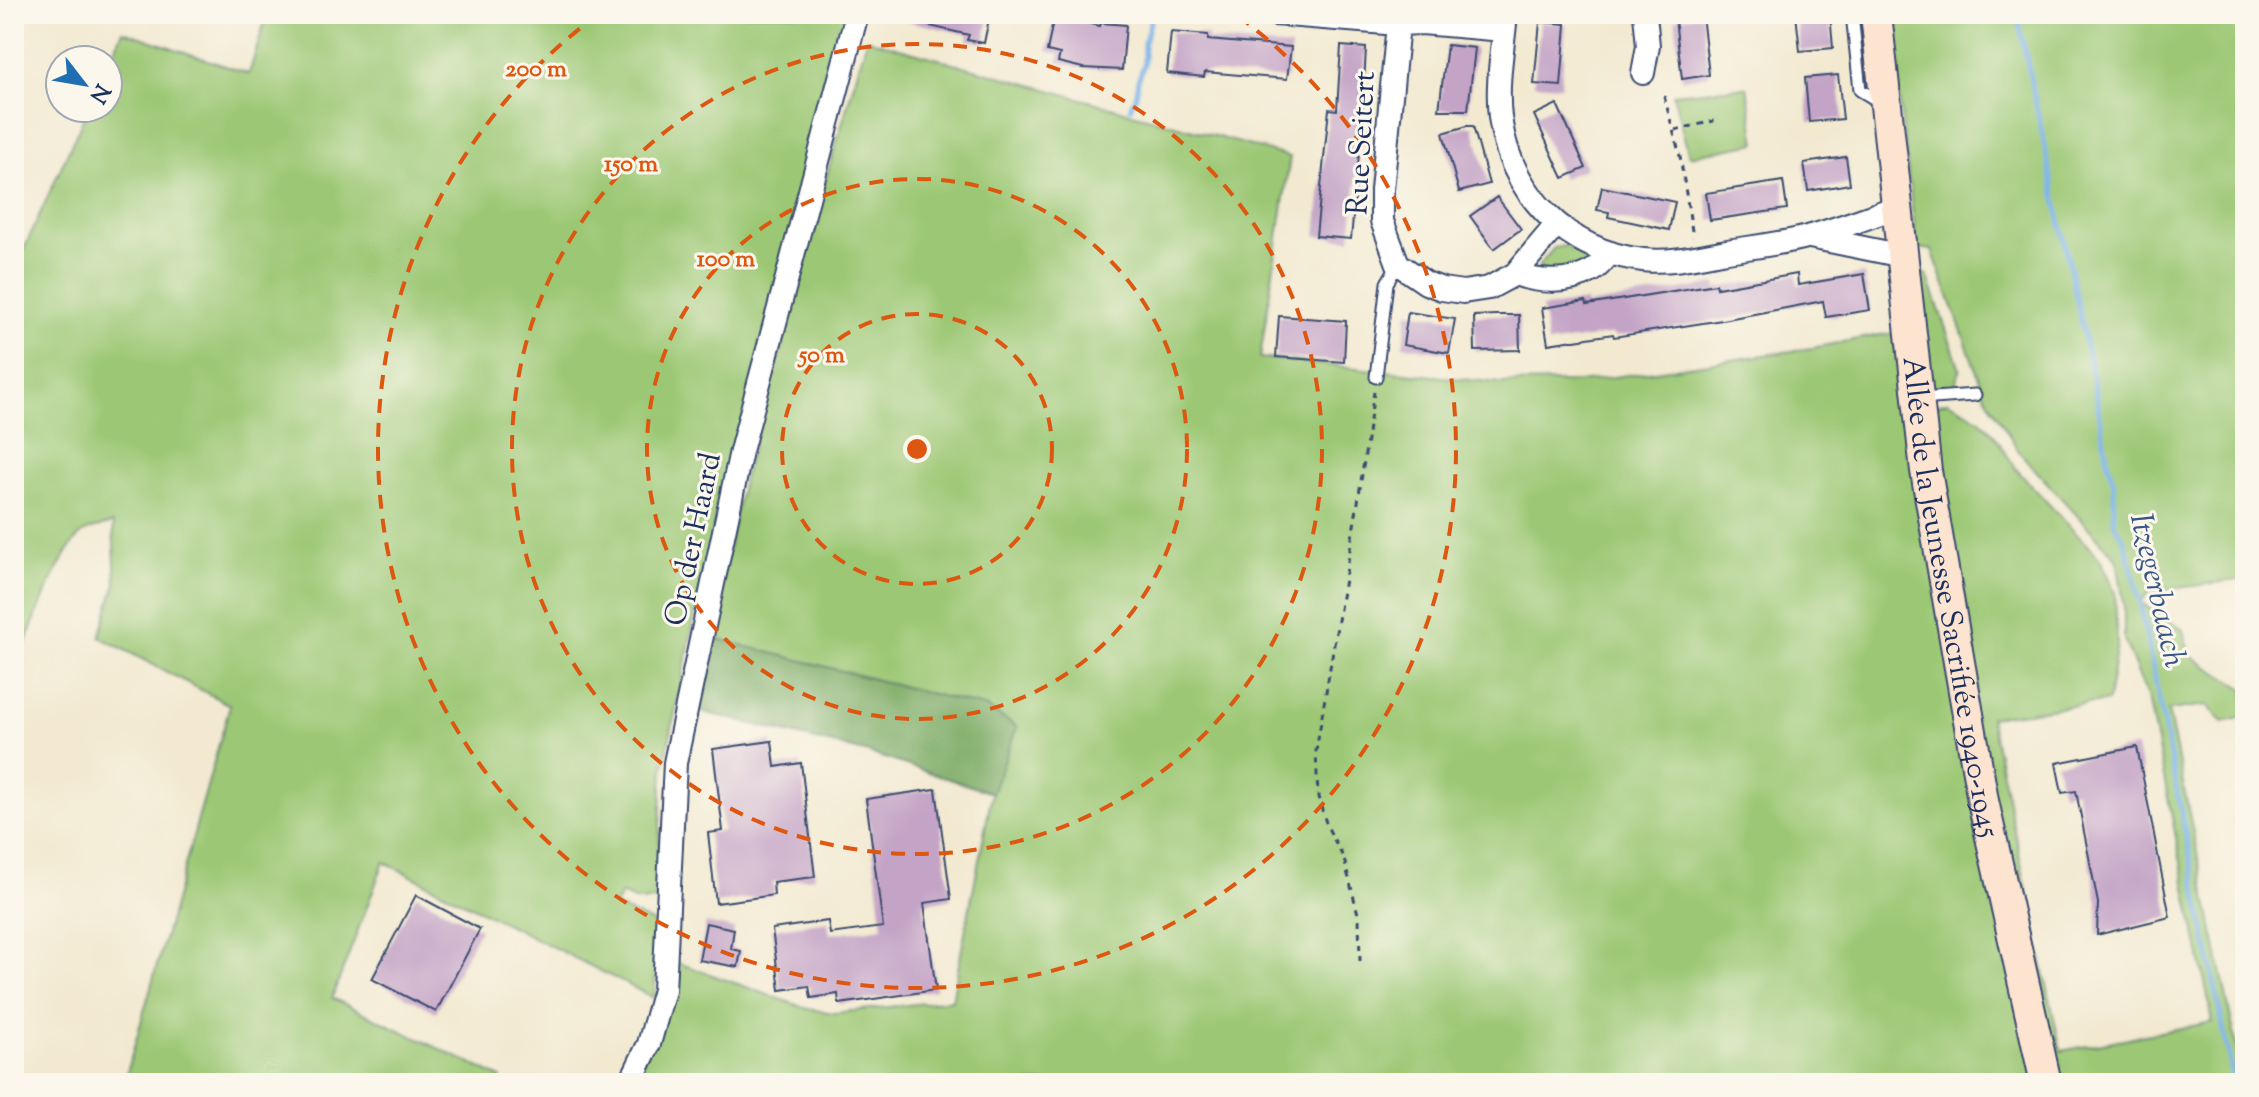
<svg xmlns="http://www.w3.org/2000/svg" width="2259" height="1097" viewBox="0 0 2259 1097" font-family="'Sorts Mill Goudy',serif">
  <rect width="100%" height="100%" fill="#fbf7ec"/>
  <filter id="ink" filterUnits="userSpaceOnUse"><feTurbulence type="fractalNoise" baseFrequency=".0125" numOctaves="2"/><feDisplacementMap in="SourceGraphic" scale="16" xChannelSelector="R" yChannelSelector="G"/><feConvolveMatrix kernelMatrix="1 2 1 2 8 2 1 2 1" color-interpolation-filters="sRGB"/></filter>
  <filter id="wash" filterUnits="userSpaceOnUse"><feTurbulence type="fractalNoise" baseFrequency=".006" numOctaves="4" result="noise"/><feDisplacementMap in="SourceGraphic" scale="32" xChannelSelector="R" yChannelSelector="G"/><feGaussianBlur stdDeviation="1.8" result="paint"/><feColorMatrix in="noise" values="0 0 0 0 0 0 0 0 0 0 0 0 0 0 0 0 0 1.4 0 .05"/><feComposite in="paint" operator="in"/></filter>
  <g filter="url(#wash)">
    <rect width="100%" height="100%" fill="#f2e9d0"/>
    <path fill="#9cc875" stroke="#5c7c6a" stroke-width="2" d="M 267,14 L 845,14 L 846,23 L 739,436 L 717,508 L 663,771 L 656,900 L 637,901 L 621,894 L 615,906 L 656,924 L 658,947 L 654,998 L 384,862 L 332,998 L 501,1078 L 498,1083 L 124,1083 L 230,705 L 100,637 L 116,583 L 113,523 C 104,526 90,528 83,533 C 59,550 24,645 14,675 L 14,271 L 88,108 L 108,108 L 108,64 L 123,31 L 249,74 Z
      M 1889,14 L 2245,14 L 2245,579 L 2149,592 L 2140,602 L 2183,630 L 2190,656 L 2245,689 L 2245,717 L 2223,722 L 2207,705 L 2168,710 L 2244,1083 L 636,1083 L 673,961 L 808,1009 L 834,1013 L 952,1000 L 992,793 L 1017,727 L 987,708 L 709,637 L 743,479 L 792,313 L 789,304 L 867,39 L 1290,157 L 1260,358 L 1500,383 L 1580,382 L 1812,348 L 1880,335 L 1903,332 L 1911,405 L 1935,406 L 1948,401 L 1979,419 L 1993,433 L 2016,469 L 2100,559 L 2115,593 L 2117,643 L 2108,701 L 1990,717 L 2061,1051 L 2213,1022 L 2148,698 L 2124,640 L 2124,604 L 2117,559 L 2020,453 L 1986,397 L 1932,250 L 1917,248 Z
      M 1747,87 L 1756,143 L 1689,156 L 1673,94 Z
      M 1565,246 L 1589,258 L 1587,266 L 1547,273 L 1540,269 L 1539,265 L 1554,248 Z
      M 1920,272 L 1927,275 L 1960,369 L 1954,388 L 1945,391 L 1930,389 Z"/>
    <path fill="#7dac66" stroke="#4c6e62" stroke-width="2" d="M 709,637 L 987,708 L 1017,727 L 992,793 L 869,753 L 691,709 Z"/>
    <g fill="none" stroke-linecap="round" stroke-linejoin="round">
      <path stroke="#77b0e7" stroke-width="5" d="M 2017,14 L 2094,383 L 2108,464 L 2114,483 L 2114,523 L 2125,542 L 2140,602 L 2234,1083
        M 1130,108 L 1135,97 L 1138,80 L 1144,65 L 1144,43 L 1151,20"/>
    </g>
    <g id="blocks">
      <path fill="#c3a3c6" d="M 904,14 L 990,14 L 984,43 L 967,40 L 969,35 L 904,20 Z
        M 1796,14 L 1830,14 L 1833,48 L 1800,51 Z
        M 1702,15 L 1709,75 L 1682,79 L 1675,19 Z
        M 1054,16 L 1100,26 L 1101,23 L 1126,25 L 1122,70 L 1083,68 L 1058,62 L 1060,54 L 1047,51 Z
        M 1540,22 L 1566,24 L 1561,86 L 1534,84 Z
        M 1171,32 L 1208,35 L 1208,40 L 1291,47 L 1287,79 L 1205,72 L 1204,77 L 1167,73 Z
        M 1447,45 L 1475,48 L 1468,110 L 1439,110 Z
        M 1341,46 L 1366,48 L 1362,122 L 1351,239 L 1316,236 L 1329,109 L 1337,110 Z
        M 1838,75 L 1843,119 L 1809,122 L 1805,78 Z
        M 1557,104 L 1586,168 L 1563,178 L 1534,115 Z
        M 1467,126 L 1473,126 L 1489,184 L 1459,192 L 1443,133 Z
        M 1846,157 L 1850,184 L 1808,191 L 1804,163 Z
        M 1783,181 L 1787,209 L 1710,220 L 1706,193 Z
        M 1602,187 L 1675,202 L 1669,230 L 1608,217 L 1609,212 L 1597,210 Z
        M 1497,197 L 1521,229 L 1494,249 L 1470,216 Z
        M 1797,274 L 1798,285 L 1864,274 L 1870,310 L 1826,317 L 1823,301 L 1722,320 L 1614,337 L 1613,334 L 1548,344 L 1542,308 L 1586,301 L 1587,305 L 1716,284 L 1717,288 Z
        M 1408,312 L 1455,319 L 1449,353 L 1403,345 Z
        M 1496,315 L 1519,315 L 1520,350 L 1475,351 L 1474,316 Z
        M 1279,316 L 1346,321 L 1344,362 L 1276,357 Z
        M 772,741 L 775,767 L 801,763 L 815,877 L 773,882 L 774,895 L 716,903 L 708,833 L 723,831 L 713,749 Z
        M 2137,747 L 2170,917 L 2097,935 L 2098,903 L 2076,791 L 2062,793 L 2056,763 Z
        M 936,789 L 951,899 L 924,903 L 936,990 L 839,1004 L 838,994 L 811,998 L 809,986 L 780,990 L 772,929 L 828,921 L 830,934 L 883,927 L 866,799 Z
        M 416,895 L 480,929 L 436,1012 L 372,979 Z
        M 706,923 L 734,929 L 731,949 L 741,951 L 738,967 L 699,960 Z"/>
    </g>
  </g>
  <g filter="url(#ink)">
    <use href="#blocks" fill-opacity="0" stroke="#3b4b6f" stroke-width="2"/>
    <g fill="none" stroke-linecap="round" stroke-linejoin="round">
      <g stroke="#3b4b6f" stroke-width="15">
        <path id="service" d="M 1852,14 L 1860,90 L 1880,102
          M 1376,377 L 1387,283 L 1398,264
          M 1920,399 L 1975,395"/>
      </g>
      <g stroke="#3b4b6f" stroke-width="26">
        <path id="minor" d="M 1275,14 L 1398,24 L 1422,23 L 1504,30
          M 1506,14 C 1503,48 1496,83 1500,117 C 1510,193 1566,251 1643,260 C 1669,263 1695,257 1721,252 C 1751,247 1782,244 1811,236 C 1840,228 1868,217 1897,207
          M 1398,24 L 1382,190 L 1382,221 L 1398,264 L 1426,283 L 1442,289 L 1463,292 L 1489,288 L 1515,274 L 1556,225
          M 1643,73 L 1648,46 L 1645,14
          M 1810,237 L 1903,256
          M 1515,274 C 1539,283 1569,284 1592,271 C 1599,267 1605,258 1611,253
          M 630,1083 L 649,1044 L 664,990 L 675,763 L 741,451 L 857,14"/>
      </g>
      <g stroke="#3b4b6f" stroke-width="34">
        <g id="secondary">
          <path id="s1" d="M 1876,14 L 1926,471 L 1983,801 L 2046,1083"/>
        </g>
      </g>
      <path stroke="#3b4b6f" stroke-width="3" stroke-dasharray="6 6" stroke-linecap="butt" d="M 1664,96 L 1680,156 L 1693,237
        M 1675,130 L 1714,121
        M 1360,961 L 1359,918 L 1344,859 L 1327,826 L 1318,797 L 1316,751 L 1358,502 L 1374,392"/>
      <use href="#service" stroke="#fff" stroke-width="11"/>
      <use href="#minor" stroke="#fff" stroke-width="22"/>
      <use href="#secondary" stroke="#fde4d1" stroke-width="30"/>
    </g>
  </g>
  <g fill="none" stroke="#de5710" stroke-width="4" stroke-dasharray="14 10">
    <circle cx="917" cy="449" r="135"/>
    <circle cx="917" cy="449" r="270"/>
    <circle cx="917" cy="449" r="405"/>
    <path d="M1238 16A539 539 0 1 1 596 16"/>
  </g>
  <g text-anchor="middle" stroke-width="6" stroke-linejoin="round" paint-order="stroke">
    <g font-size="30" fill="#1b2f5e" stroke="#fbf7ec">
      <text transform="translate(1360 143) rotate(-87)" y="10">Rue Seitert</text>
      <text transform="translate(692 539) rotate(-78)" y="10">Op der Haard</text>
      <text dy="10" stroke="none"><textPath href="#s1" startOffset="588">Allée de la Jeunesse Sacrifiée 1940-1945</textPath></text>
    </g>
    <g font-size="32" font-style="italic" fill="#375687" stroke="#fbf7ec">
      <text transform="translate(2159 590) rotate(77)" y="11">Itzegerbaach</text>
    </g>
  </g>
  <circle cx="917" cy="449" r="12" fill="#de5710" stroke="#fbf7ec" stroke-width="4"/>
  <g font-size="24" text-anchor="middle" font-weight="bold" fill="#de5710" stroke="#fbf7ec" stroke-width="6" stroke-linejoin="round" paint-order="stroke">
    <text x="536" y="76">200 m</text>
    <text x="631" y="171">150 m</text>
    <text x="726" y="266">100 m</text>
    <text x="822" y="362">50 m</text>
  </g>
  <rect width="2259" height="1097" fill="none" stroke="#fbf7ec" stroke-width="48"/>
  <g transform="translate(84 84) rotate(121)"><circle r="38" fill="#fbf7ec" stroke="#a1a7b3" stroke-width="2"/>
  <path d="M0-6L14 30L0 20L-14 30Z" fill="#1f6fb2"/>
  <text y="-12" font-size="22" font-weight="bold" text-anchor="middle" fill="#1b2f5e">N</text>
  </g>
</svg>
